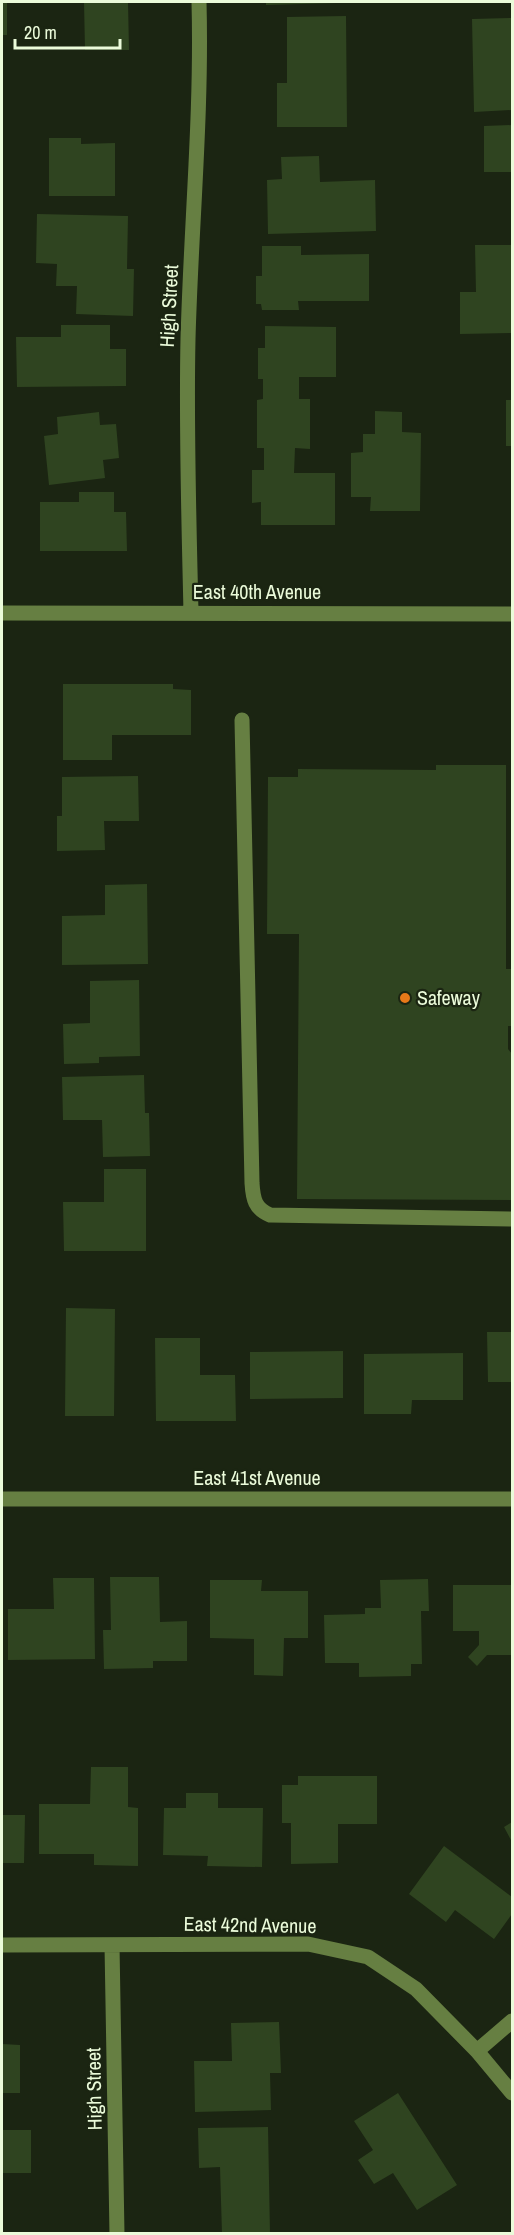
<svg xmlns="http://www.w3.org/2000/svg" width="514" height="2235" viewBox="0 0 514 2235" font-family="'Archivo Narrow',sans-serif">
  <rect width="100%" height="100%" fill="#1b2512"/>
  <path fill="#2f4420" d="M 2,2 L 7,2 L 7,35 L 2,35 Z
    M 84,2 L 128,2 L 129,50 L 85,50 Z
    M 266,2 L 337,2 L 337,3 L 266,5 Z
    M 346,16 L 347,127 L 277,127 L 277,83 L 287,83 L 287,17 Z
    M 512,18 L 512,110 L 474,112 L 472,19 Z
    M 512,125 L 512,172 L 484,172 L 484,126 Z
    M 49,138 L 81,138 L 81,144 L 115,143 L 115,196 L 49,196 Z
    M 319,156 L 320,182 L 375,180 L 376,231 L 268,234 L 267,180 L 282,179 L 281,157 Z
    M 37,214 L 128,216 L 127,269 L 134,269 L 133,316 L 76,314 L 77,286 L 56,286 L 57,264 L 36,263 Z
    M 475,245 L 512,245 L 512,333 L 460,334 L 460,292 L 476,292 Z
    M 262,246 L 301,246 L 301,255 L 369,254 L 369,301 L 298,301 L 299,310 L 262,310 L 261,304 L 256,304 L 256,276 L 262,276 Z
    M 61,325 L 110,325 L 110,349 L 126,349 L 126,386 L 17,387 L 16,337 L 61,337 Z
    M 265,326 L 336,327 L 336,377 L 299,377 L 299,399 L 310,399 L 310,449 L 295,448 L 294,473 L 335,473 L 335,525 L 261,525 L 261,502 L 252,503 L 252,470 L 264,470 L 264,448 L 257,448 L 257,400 L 263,399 L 263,379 L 258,379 L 258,348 L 265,348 Z
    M 506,400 L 512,400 L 512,446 L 506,446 Z
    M 375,411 L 402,412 L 402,432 L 421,433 L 420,511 L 370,511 L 371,497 L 351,497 L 351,453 L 363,452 L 363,434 L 375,434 Z
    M 99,412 L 100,425 L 116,424 L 119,458 L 103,460 L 105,478 L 49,485 L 44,436 L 58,434 L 57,417 Z
    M 79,492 L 114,492 L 114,512 L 126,512 L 127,551 L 40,551 L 40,502 L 79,502 Z
    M 63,684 L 173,684 L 173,689 L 191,690 L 191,735 L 112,735 L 112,760 L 63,760 Z
    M 436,765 L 506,765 L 506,969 L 512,969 L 512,1026 L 508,1026 L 508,1049 L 512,1054 L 512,1200 L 297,1199 L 299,934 L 267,934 L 268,777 L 298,777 L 298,769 L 436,770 Z
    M 138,776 L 139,821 L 104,821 L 105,850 L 57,851 L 57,816 L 62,816 L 62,777 Z
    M 147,884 L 148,964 L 62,965 L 62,916 L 105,915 L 105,885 Z
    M 139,980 L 140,1056 L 99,1057 L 99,1063 L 64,1064 L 63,1024 L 90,1023 L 90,981 Z
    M 144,1075 L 145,1113 L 149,1113 L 150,1156 L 103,1157 L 102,1120 L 63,1120 L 62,1077 Z
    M 104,1169 L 146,1169 L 146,1251 L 64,1251 L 63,1202 L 104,1202 Z
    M 66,1308 L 115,1309 L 114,1416 L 65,1416 Z
    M 487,1332 L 512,1332 L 512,1382 L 488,1382 Z
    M 155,1338 L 200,1338 L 200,1375 L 235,1375 L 236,1421 L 156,1421 Z
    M 343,1351 L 343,1398 L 250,1399 L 250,1352 Z
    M 463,1353 L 463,1400 L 412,1400 L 411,1414 L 364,1414 L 364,1354 Z
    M 110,1577 L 159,1577 L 160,1622 L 187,1621 L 187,1661 L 153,1661 L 153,1668 L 104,1669 L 103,1630 L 111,1630 Z
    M 53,1578 L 94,1578 L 95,1659 L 8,1660 L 8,1609 L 54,1609 Z
    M 428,1579 L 429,1611 L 421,1611 L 422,1664 L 411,1664 L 411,1676 L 359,1677 L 359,1663 L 325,1663 L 324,1615 L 365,1614 L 365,1608 L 381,1608 L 380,1580 Z
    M 210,1580 L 262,1580 L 261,1591 L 308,1591 L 308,1638 L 284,1638 L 283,1676 L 254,1675 L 254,1639 L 210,1638 Z
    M 453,1585 L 512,1585 L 512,1655 L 487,1655 L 477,1666 L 468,1657 L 479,1645 L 479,1631 L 453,1631 Z
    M 91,1767 L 128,1767 L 128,1807 L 138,1808 L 138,1866 L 94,1865 L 94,1854 L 39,1854 L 39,1804 L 90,1804 Z
    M 298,1776 L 377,1776 L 377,1824 L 338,1824 L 338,1863 L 291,1864 L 291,1823 L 282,1823 L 282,1785 L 298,1785 Z
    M 186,1793 L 218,1793 L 218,1808 L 263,1808 L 262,1867 L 207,1866 L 208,1856 L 163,1855 L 164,1808 L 186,1808 Z
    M 2,1815 L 25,1815 L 24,1863 L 2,1863 Z
    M 512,1822 L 512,1842 L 504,1827 Z
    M 444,1846 L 512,1897 L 512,1914 L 494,1939 L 455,1910 L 446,1922 L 409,1894 Z
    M 279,2022 L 281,2073 L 270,2073 L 271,2110 L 195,2112 L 194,2061 L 232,2061 L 231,2023 Z
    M 2,2044 L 20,2045 L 20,2093 L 2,2093 Z
    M 398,2093 L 457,2185 L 417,2210 L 393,2173 L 374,2184 L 358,2160 L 373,2150 L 354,2121 Z
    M 268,2127 L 270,2234 L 222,2234 L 220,2167 L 199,2168 L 198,2128 Z
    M 2,2130 L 31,2130 L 31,2173 L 2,2173 Z"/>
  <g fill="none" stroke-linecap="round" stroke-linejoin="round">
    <path stroke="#667f42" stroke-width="15" d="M 2,613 L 512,614
      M 191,613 C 189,522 186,430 188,339 C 191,226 202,114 199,2
      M 242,720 L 252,1183 C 253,1199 255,1209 270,1215 L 512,1219
      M 2,1499 L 512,1499
      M 2,1945 L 308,1944 L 368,1957 L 416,1989 L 477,2051 L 512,2093
      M 112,1945 L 117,2234
      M 477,2051 L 512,2021"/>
  </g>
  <circle fill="#e77919" stroke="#1b2512" stroke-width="2" cx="405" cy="998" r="6"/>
  <g text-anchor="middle" stroke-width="4.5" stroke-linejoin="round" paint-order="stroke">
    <g font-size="20" fill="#ebfbda" stroke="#1b2512">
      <text transform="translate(169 306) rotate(-87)" y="7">High Street</text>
      <text x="257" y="599">East 40th Avenue</text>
      <text x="257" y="1485">East 41st Avenue</text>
      <text transform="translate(250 1925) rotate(1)" y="7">East 42nd Avenue</text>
      <text transform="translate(94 2089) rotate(-91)" y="7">High Street</text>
    </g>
    <g font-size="20" fill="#ebfbda" stroke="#1b2512" text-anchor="start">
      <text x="417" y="1005">Safeway</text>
    </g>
  </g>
  <rect width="514" height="2235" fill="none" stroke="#ebfbda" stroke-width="6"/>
  <path d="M15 39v9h105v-9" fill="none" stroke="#ebfbda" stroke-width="3"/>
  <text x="24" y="39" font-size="18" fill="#ebfbda" stroke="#1b2512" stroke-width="4.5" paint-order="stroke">20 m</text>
</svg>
